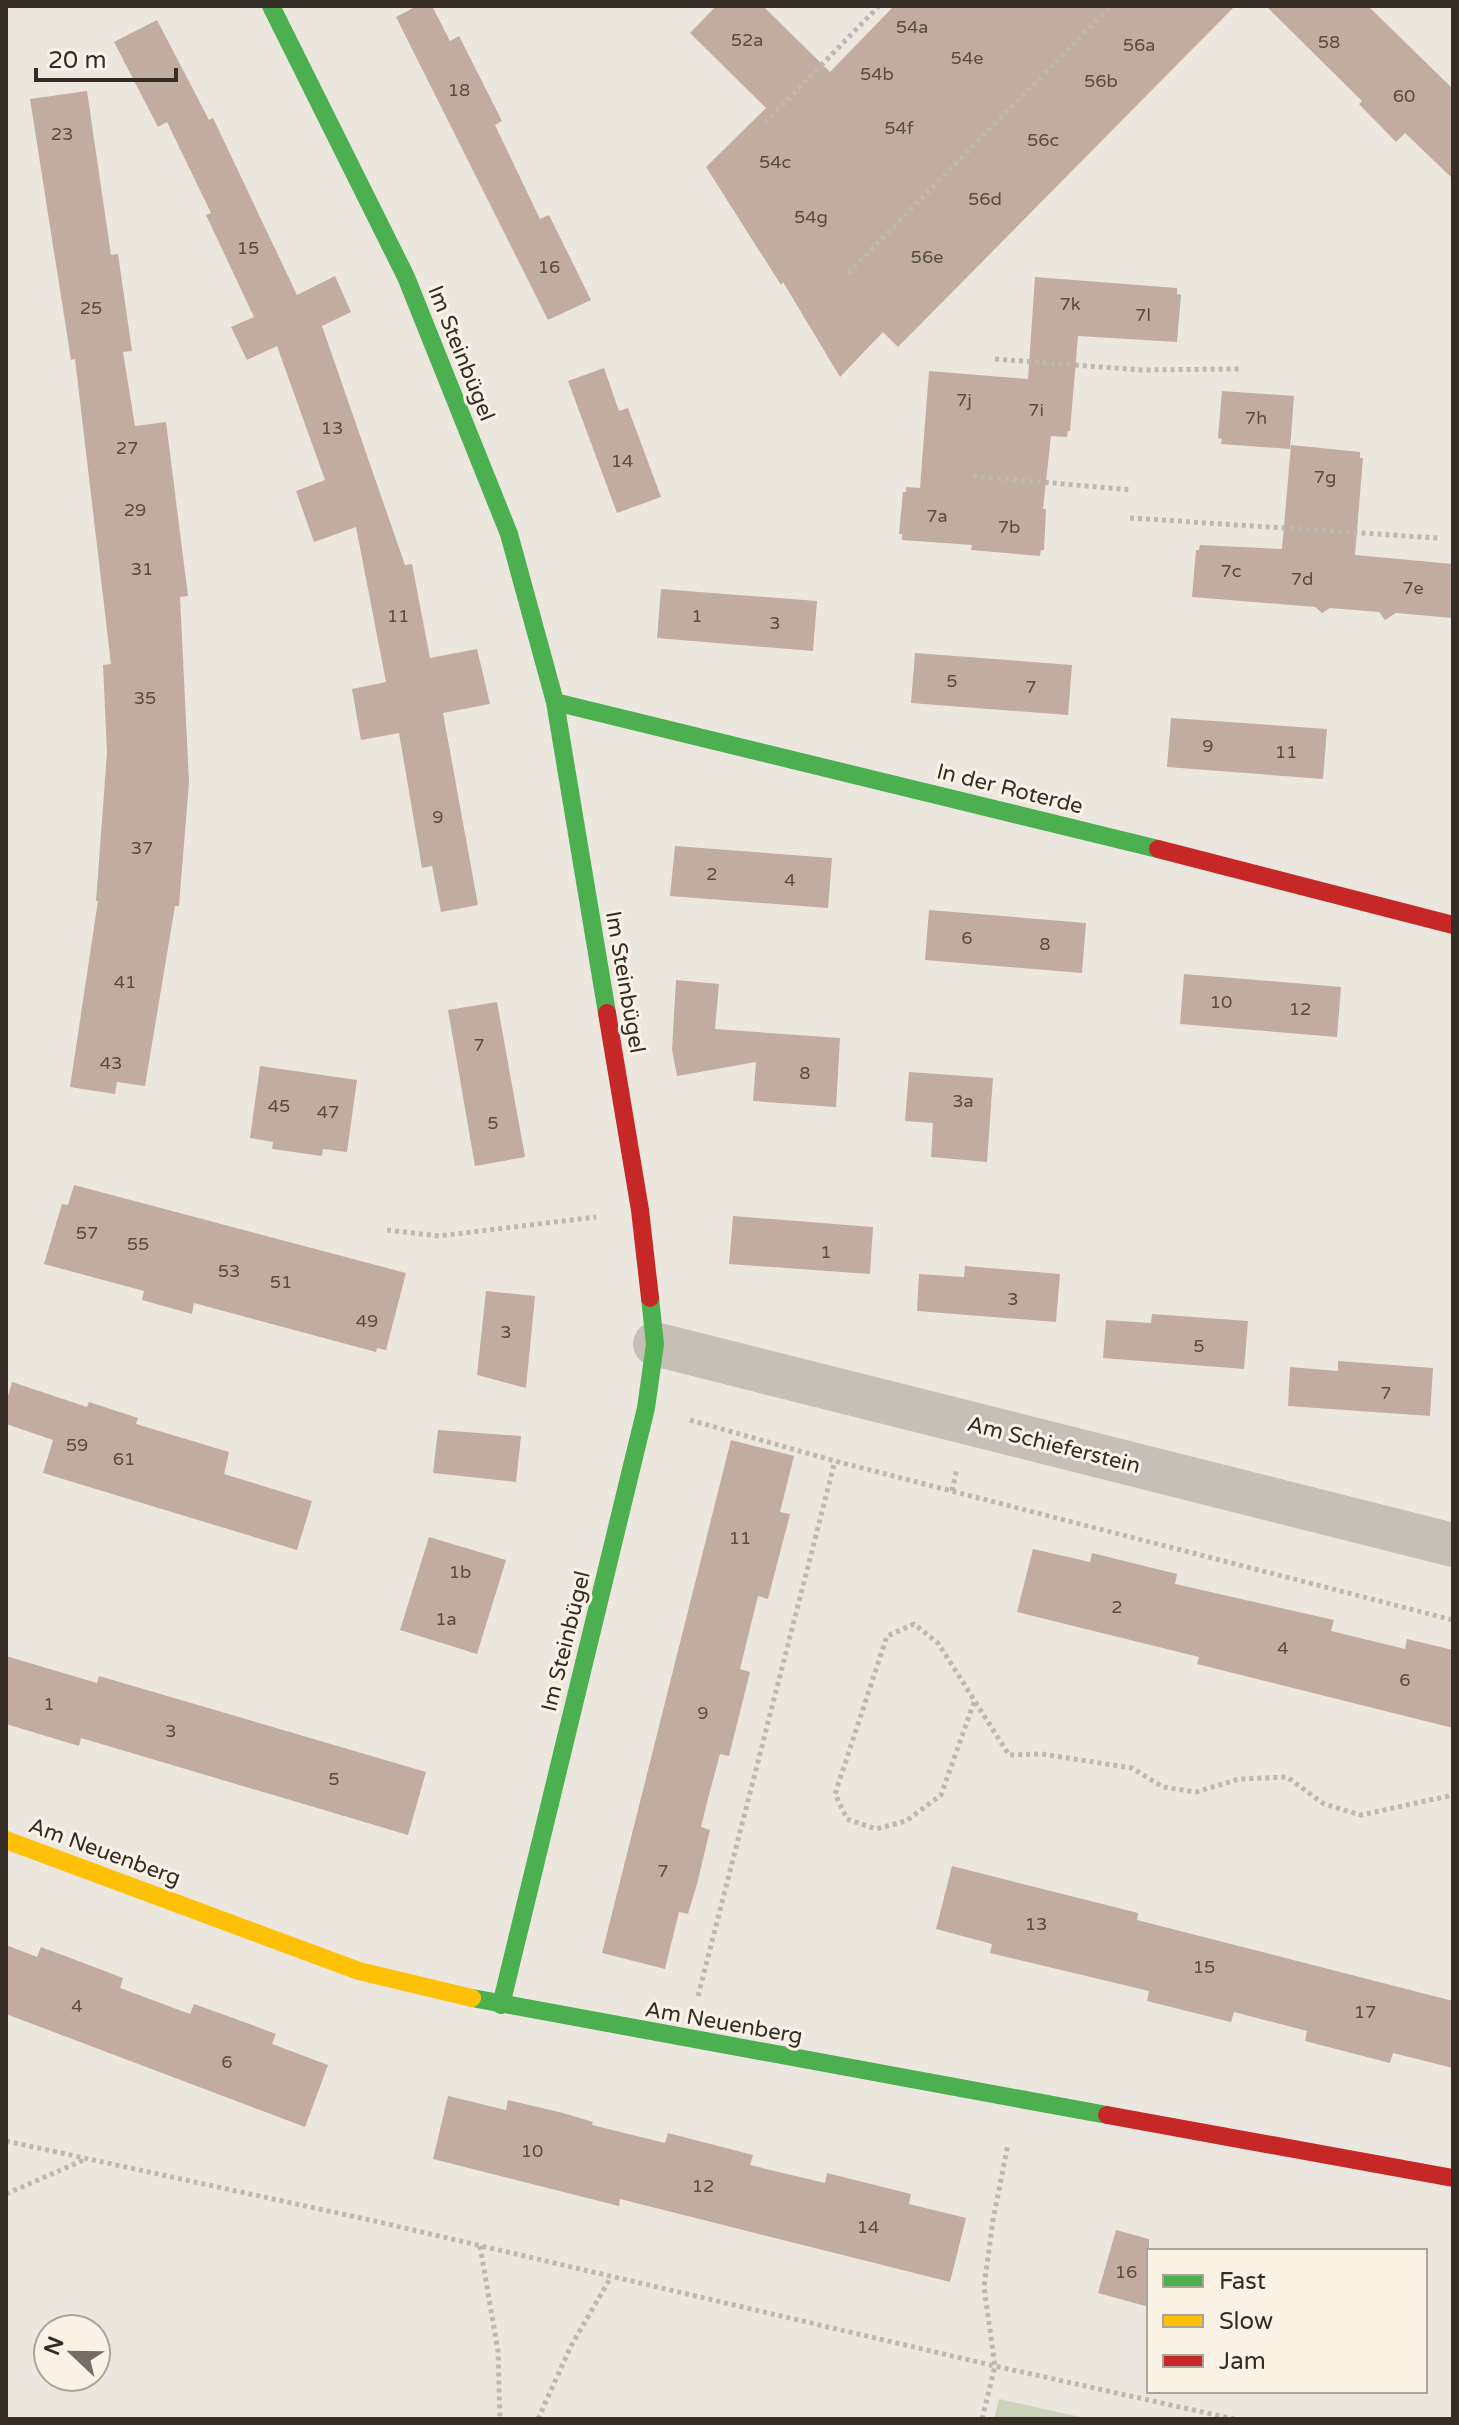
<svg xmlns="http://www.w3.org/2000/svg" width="1459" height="2425" viewBox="0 0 1459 2425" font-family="'Varela Round',sans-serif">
  <rect width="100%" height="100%" fill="#ece7de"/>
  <path fill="#ccd3b8" d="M 999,2399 L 1089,2419 L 994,2419 Z"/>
  <path fill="#c1ac9f" d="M 417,6 L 432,6 L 450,41 L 459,36 L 502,121 L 495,125 L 540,219 L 549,215 L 591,300 L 548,320 L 396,17 Z
    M 716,6 L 763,6 L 830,72 L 894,6 L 1235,6 L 898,347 L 883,332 L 840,377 L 783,282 L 781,285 L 706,167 L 766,108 L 690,33 Z
    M 1266,6 L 1368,6 L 1453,89 L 1453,179 L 1405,133 L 1396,142 L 1359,104 L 1362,101 Z
    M 157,20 L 209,120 L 213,118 L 297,295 L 335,276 L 351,312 L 322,326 L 405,565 L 412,564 L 430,658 L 477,649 L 490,704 L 443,713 L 478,905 L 441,912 L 432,866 L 422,868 L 399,733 L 361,740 L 352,689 L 386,682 L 356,527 L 314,542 L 296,491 L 325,480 L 277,346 L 247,360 L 231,327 L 254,317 L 206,215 L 211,213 L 167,122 L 158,127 L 114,42 Z
    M 87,91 L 111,255 L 118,254 L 132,351 L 123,352 L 135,426 L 166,422 L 188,596 L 180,597 L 189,782 L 179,906 L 175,906 L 145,1086 L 117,1082 L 115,1094 L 70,1087 L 98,901 L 96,901 L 107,753 L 103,665 L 111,664 L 75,359 L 71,360 L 30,99 Z
    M 1035,277 L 1177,288 L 1177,294 L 1181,295 L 1177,342 L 1078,336 L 1070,431 L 1068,431 L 1067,437 L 1051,436 L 1043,509 L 1046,509 L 1044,550 L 1041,550 L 1040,556 L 971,550 L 972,545 L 902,540 L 902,534 L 899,534 L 903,492 L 906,492 L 906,487 L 920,488 L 929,371 L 1028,379 Z
    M 604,368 L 619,411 L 628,408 L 661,497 L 617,513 L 568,381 Z
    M 1222,391 L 1294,396 L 1290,449 L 1221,444 L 1222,439 L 1218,438 Z
    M 1291,445 L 1360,452 L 1360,458 L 1363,458 L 1355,555 L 1453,564 L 1453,618 L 1396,613 L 1385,620 L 1379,612 L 1330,608 L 1322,613 L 1315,607 L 1192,597 L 1196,550 L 1199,550 L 1200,545 L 1282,549 Z
    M 661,589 L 817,601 L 813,651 L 657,638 Z
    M 915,653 L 1072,665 L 1068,715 L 911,703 Z
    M 1171,718 L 1327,729 L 1323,779 L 1167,767 Z
    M 675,846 L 832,858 L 828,908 L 670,896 Z
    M 929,910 L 1086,923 L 1082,973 L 925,960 Z
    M 1184,974 L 1341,987 L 1337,1037 L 1180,1024 Z
    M 676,980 L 719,984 L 715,1029 L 840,1038 L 836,1107 L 753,1101 L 756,1062 L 677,1076 L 672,1050 Z
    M 497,1002 L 525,1157 L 475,1166 L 448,1010 Z
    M 260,1066 L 357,1080 L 347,1152 L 323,1149 L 322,1156 L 272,1149 L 273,1142 L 250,1138 Z
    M 909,1072 L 993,1078 L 987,1162 L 931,1157 L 933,1123 L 905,1121 Z
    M 74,1185 L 406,1273 L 386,1350 L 377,1348 L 376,1352 L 194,1303 L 192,1314 L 142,1300 L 144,1291 L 44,1264 L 62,1204 L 68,1205 Z
    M 733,1216 L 873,1227 L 870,1274 L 729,1264 Z
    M 965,1266 L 1060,1274 L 1056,1322 L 917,1311 L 919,1274 L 964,1277 Z
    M 486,1291 L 535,1296 L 526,1388 L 477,1375 Z
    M 1152,1314 L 1248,1321 L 1244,1369 L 1103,1358 L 1106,1320 L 1151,1323 Z
    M 1338,1361 L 1433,1368 L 1430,1416 L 1288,1406 L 1290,1367 L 1338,1371 Z
    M 12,1382 L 87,1407 L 89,1402 L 138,1418 L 136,1424 L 229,1452 L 224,1474 L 312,1501 L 297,1550 L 43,1473 L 53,1440 L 6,1424 L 6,1403 Z
    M 438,1430 L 521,1436 L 516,1482 L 433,1473 Z
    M 731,1440 L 794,1456 L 780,1512 L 790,1514 L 768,1599 L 758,1596 L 740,1669 L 750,1672 L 729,1756 L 720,1754 L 710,1791 L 701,1827 L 710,1830 L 697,1884 L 688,1914 L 679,1912 L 665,1969 L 602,1953 Z
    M 429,1537 L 506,1560 L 477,1654 L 400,1630 Z
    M 1033,1549 L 1090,1562 L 1092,1553 L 1177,1574 L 1175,1584 L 1334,1620 L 1331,1631 L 1405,1649 L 1407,1639 L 1453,1650 L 1453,1728 L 1197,1664 L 1199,1657 L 1017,1612 Z
    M 6,1656 L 97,1683 L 99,1676 L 426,1772 L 408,1835 L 81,1738 L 79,1746 L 6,1724 Z
    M 952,1866 L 1138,1913 L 1137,1920 L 1453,2001 L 1453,2068 L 1393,2053 L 1390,2063 L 1305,2041 L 1307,2031 L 1234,2012 L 1231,2022 L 1147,2001 L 1149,1991 L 990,1953 L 992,1944 L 936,1929 Z
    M 6,1945 L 37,1957 L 41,1947 L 81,1962 L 123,1978 L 120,1988 L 190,2014 L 194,2004 L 247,2023 L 276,2034 L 272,2044 L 328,2065 L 305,2127 L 6,2014 Z
    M 448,2096 L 506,2110 L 508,2100 L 563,2113 L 593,2122 L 592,2125 L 665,2143 L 668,2133 L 753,2155 L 750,2165 L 825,2183 L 827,2173 L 911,2194 L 909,2204 L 966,2218 L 950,2282 L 620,2199 L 619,2206 L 433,2159 Z
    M 1116,2230 L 1149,2239 L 1149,2307 L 1098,2293 Z"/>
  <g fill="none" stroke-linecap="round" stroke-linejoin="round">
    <path stroke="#beb7b0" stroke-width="5" stroke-dasharray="4 4" stroke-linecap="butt" d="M 765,123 L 879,6
      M 848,273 L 1111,6
      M 995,359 L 1141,370 L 1239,369
      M 973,476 L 1132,490
      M 1130,518 L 1438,538
      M 387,1230 L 439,1236 L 596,1217
      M 690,1420 L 835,1461 L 1453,1620
      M 952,1491 L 957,1468
      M 974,1702 L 941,1795 L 906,1821 L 876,1829 L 847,1819 L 835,1794 L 887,1636 L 914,1624 L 938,1643 L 1009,1755 L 1042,1754 L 1132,1768 L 1163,1787 L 1196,1792 L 1239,1779 L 1287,1777 L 1324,1804 L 1361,1815 L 1453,1795
      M 698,1996 L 835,1461
      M 6,2141 L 379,2222 L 995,2366 L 1234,2419
      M 6,2194 L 86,2159
      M 480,2246 L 498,2351 L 500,2419
      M 538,2419 L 571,2346 L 611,2277
      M 982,2419 L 995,2366 L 984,2287 L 993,2220 L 1008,2144"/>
    <path stroke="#c5bfb8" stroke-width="44" d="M 655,1344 L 1453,1545"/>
    <path stroke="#4caf50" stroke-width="18" d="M 271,6 L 406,277 L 509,534 L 555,702 L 607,1013
      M 555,702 L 1158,849
      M 472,1998 L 1107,2115
      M 501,2005 L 646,1408 L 655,1344 L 650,1298"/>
    <path stroke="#ffc107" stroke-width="18" d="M 6,1840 L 359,1971 L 472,1998"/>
    <path stroke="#c62828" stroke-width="18" d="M 1158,849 L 1453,925
      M 607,1013 L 640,1210 L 650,1298
      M 1107,2115 L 1453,2178"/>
  </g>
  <g text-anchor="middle" stroke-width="6" stroke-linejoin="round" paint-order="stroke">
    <g font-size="18" fill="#594c44">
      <text x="912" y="33">54a</text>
      <text x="747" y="46">52a</text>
      <text x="1329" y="48">58</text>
      <text x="1139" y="51">56a</text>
      <text x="967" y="64">54e</text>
      <text x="877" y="80">54b</text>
      <text x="1101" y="87">56b</text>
      <text x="459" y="96">18</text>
      <text x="1404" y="102">60</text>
      <text x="899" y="134">54f</text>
      <text x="62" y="140">23</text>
      <text x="1043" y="146">56c</text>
      <text x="775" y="168">54c</text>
      <text x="985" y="205">56d</text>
      <text x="811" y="223">54g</text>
      <text x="248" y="254">15</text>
      <text x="927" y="263">56e</text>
      <text x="549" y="273">16</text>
      <text x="1070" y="310">7k</text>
      <text x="91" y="314">25</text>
      <text x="1143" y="321">7l</text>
      <text x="964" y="406">7j</text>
      <text x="1036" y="416">7i</text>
      <text x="1256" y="424">7h</text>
      <text x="332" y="434">13</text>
      <text x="127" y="454">27</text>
      <text x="622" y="467">14</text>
      <text x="1325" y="483">7g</text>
      <text x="135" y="516">29</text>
      <text x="937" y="522">7a</text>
      <text x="1009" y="533">7b</text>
      <text x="142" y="575">31</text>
      <text x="1231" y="577">7c</text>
      <text x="1302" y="585">7d</text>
      <text x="1413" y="594">7e</text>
      <text x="398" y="622">11</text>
      <text x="697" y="622">1</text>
      <text x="775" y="629">3</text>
      <text x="952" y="687">5</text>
      <text x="1031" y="693">7</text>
      <text x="145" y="704">35</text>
      <text x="1208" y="752">9</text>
      <text x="1286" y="758">11</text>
      <text x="438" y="823">9</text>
      <text x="142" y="854">37</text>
      <text x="712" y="880">2</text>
      <text x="790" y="886">4</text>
      <text x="967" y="944">6</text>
      <text x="1045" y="950">8</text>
      <text x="125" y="988">41</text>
      <text x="1221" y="1008">10</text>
      <text x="1300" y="1015">12</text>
      <text x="479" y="1051">7</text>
      <text x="111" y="1069">43</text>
      <text x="805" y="1079">8</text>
      <text x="963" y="1107">3a</text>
      <text x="279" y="1112">45</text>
      <text x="328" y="1118">47</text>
      <text x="493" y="1129">5</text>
      <text x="87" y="1239">57</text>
      <text x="138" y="1250">55</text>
      <text x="826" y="1258">1</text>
      <text x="229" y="1277">53</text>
      <text x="281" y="1288">51</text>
      <text x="1013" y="1305">3</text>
      <text x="367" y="1327">49</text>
      <text x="506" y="1338">3</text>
      <text x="1199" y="1352">5</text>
      <text x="1386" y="1399">7</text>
      <text x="77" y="1451">59</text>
      <text x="124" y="1465">61</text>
      <text x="740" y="1544">11</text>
      <text x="460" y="1578">1b</text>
      <text x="1117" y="1613">2</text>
      <text x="446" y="1625">1a</text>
      <text x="1283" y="1654">4</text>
      <text x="1405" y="1686">6</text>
      <text x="49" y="1710">1</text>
      <text x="703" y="1719">9</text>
      <text x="171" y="1737">3</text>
      <text x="334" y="1785">5</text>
      <text x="663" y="1877">7</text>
      <text x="1036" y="1930">13</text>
      <text x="1204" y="1973">15</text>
      <text x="77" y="2012">4</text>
      <text x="1365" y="2018">17</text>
      <text x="227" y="2068">6</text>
      <text x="532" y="2157">10</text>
      <text x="703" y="2192">12</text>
      <text x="868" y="2233">14</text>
      <text x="1126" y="2278">16</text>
    </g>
    <g font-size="22" fill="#362c26" stroke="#faf2e5">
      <text transform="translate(462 353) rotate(68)" y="8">Im Steinbügel</text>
      <text transform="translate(1010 788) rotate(14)" y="8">In der Roterde</text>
      <text transform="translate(626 982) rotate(80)" y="8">Im Steinbügel</text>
      <text transform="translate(1054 1444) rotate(14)" y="8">Am Schieferstein</text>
      <text transform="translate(565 1641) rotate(-76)" y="8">Im Steinbügel</text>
      <text transform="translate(105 1851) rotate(20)" y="8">Am Neuenberg</text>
      <text transform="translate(724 2022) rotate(10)" y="8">Am Neuenberg</text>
    </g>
  </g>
  <rect width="1459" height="2425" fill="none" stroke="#362c26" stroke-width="16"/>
  <rect x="1147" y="2249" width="280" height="144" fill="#faf2e5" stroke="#aca399" stroke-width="2"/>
  <rect x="1163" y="2275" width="40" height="12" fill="#4caf50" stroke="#aca399" stroke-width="2"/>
  <text x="1219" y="2289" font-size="24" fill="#362c26">Fast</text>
  <rect x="1163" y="2315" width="40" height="12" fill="#ffc107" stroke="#aca399" stroke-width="2"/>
  <text x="1219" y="2329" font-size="24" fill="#362c26">Slow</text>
  <rect x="1163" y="2355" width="40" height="12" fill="#c62828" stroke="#aca399" stroke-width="2"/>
  <text x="1219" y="2369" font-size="24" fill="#362c26">Jam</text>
  <g transform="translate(72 2353) rotate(292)"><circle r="38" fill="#faf2e5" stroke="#aca399" stroke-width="2"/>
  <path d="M0-6L14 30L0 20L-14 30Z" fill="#766d66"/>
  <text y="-12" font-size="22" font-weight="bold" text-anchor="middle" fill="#362c26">N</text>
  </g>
  <path d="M36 68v12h140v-12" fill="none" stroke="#362c26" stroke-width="4"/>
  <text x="48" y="68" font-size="24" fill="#362c26" stroke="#faf2e5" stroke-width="6" paint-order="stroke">20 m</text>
</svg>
